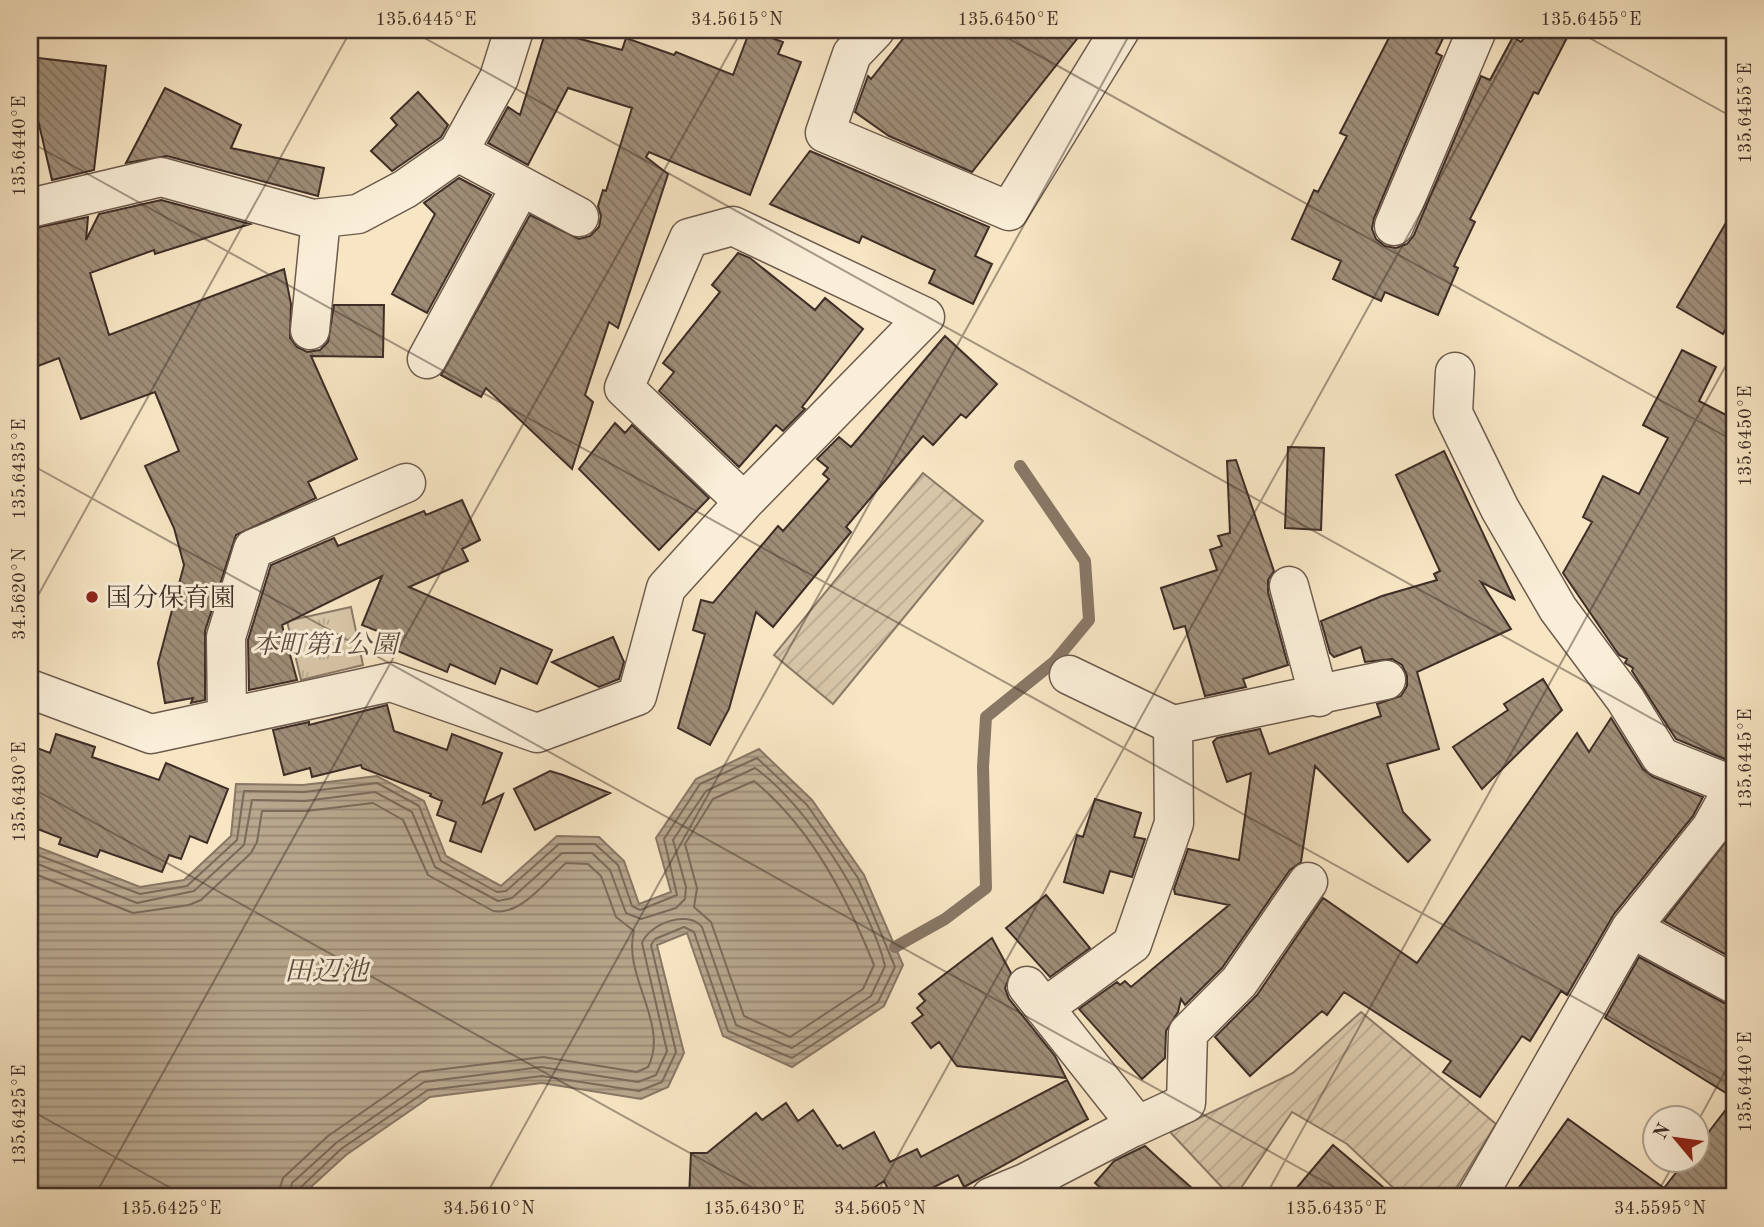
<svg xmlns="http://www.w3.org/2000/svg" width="1764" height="1227" viewBox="0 0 1764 1227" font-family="'Old Standard TT','Noto Serif JP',serif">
  <defs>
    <pattern id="grass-tufts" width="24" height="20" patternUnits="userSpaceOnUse" patternTransform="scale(1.75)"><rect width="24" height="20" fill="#d8c6a8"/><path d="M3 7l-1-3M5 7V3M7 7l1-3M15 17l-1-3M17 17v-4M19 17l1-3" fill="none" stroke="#baaa91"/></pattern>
    <pattern id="garden-furrows" width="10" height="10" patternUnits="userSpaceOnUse" patternTransform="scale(1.75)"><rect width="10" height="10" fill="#d8c6a8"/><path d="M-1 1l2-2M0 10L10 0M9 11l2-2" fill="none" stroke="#baaa91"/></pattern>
    <pattern id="water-rules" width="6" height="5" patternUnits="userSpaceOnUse" patternTransform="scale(1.75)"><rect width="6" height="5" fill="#b8a78e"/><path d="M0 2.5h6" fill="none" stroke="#978874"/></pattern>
    <pattern id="building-back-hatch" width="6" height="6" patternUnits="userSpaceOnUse" patternTransform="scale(1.75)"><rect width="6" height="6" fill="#9f8d78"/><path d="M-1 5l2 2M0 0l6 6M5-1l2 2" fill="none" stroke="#837462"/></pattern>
  </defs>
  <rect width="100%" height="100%" fill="#f7e5c3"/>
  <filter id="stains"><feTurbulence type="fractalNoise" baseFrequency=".00286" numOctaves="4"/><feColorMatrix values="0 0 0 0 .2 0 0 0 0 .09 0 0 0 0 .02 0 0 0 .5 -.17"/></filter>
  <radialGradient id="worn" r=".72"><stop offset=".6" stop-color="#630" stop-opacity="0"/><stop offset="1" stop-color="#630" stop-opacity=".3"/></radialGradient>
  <path fill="url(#grass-tufts)" stroke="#8c7a68" stroke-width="2" d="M 351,607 L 363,665 L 301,680 L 287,621 Z"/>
  <path fill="url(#garden-furrows)" stroke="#8c7a68" stroke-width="2" d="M 923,473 L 983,521 L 833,704 L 774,655 Z
    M 1361,1012 L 1496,1124 L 1451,1197 L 1403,1197 L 1347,1144 L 1292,1112 L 1235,1197 L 1231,1197 L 1170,1132 L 1293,1073 Z"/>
  <path fill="url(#water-rules)" stroke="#887765" stroke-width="2" d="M 759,749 L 812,800 L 864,875 L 903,965 L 884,1006 L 792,1067 L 723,1036 L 687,933 L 657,945 L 684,1053 L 668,1087 L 641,1099 L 542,1083 L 430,1097 L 346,1155 L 300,1197 L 30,1197 L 30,844 L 140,887 L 184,880 L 231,836 L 236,784 L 303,785 L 377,776 L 424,801 L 446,856 L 501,886 L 557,836 L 599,837 L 624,861 L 639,904 L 671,892 L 656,838 L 696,779 Z"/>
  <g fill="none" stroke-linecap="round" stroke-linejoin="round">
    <path stroke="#7c6a5a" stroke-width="2" d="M 754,781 C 812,829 846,896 874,965 L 863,989 L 790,1037 L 744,1016 L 711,922 L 694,907 L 697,888 L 685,844 L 713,799 Z
      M 30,852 L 140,894 L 187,886 L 237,840 L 244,791 L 304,792 L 377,783 L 419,806 L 441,861 L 497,892 L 506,891 L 559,844 L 595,844 L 618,865 L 632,906 L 640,910 L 677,895 L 664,839 L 700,784 L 757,758 L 807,805 L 858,878 L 895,967 L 878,1002 L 792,1058 L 728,1031 L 694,932 L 684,927 L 655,939 L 651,945 L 676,1052 L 662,1082 L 639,1091 L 542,1076 L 428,1090 L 341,1149 L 299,1189 L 296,1197
      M 30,861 L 137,903 L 194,891 L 244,845 L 252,800 L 305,801 L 375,792 L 412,812 L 435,867 L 498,901 L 512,898 L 562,853 L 592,853 L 610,870 L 626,913 L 641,919 L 676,908 L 685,899 L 686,887 L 673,840 L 706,791 L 755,768 C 806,804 871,906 885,966 L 871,996 L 792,1048 L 736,1025 L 702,927 C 688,909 649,924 642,943 L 667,1051 L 656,1075 L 638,1082 L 541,1067 L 424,1082 L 336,1143 L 292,1183 L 288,1197
      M 30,872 L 133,913 L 189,905 L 201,900 L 251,853 L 257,842 L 262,811 L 306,811 L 373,803 L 403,820 L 428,875 L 493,911 C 522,916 546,880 566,863 L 588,864 L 601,876 L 616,917 L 634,931 C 622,975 670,1025 648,1067 L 637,1072 L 543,1057 L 420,1072 L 328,1136 L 283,1178 L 277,1197"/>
    <path stroke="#887765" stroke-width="12" d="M 895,947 L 945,919 L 986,888 L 983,767 L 986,717 L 1054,662 L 1089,620 L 1085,561 L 1020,466"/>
  </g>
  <path fill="url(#building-back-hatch)" stroke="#3f2e27" stroke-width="2" d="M 546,30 L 622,50 L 626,38 L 674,55 L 676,52 L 733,75 L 750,30 L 783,42 L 778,54 L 801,62 L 750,195 L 649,152 L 646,157 L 668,174 L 618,328 L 609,322 L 585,395 L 593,402 L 572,469 L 486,388 L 481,397 L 441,375 L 530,215 L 579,239 L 590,236 L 599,227 L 601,216 L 598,206 L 603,190 L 606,191 L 632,108 L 568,88 L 528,165 L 488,143 L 508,107 L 520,115 Z
    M 910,30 L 1084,30 L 972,172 L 889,136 L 855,112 L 868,76 L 871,79 Z
    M 1393,30 L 1447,30 L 1436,53 L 1442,56 L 1374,218 L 1372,229 L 1376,239 L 1385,246 L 1396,248 L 1407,244 L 1414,235 L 1481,76 L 1490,80 L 1513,37 L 1521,42 L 1531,30 L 1571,30 L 1538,94 L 1534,92 L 1470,219 L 1475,222 L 1454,266 L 1458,268 L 1438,315 L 1385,292 L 1381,301 L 1333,279 L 1341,261 L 1292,239 L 1314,190 L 1318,192 L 1347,136 L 1340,133 Z
    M 30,57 L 106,66 L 94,170 L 52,180 L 34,103 L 30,103 Z
    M 165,88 L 241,125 L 231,148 L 324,168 L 318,196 L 167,156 L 126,163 Z
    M 418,92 L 448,125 L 441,137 L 392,171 L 371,151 L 397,125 L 391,118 Z
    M 810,151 L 989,227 L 975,256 L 992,264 L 973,304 L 929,283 L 935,270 L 862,236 L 859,243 L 770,204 Z
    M 459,178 L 491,195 L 427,313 L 392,294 L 435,214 L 424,203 Z
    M 161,200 L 250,224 L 155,254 L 154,250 L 90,273 L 109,335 L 284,269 L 291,304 L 290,338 L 297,347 L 307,352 L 320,350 L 328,342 L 334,305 L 384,305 L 383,357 L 311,356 L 357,459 L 308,482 L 316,498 L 236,535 L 205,631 L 205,700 L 191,703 L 193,698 L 165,703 L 158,663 L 184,565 L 174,528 L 145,466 L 179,451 L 155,392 L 81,419 L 59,358 L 30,369 L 30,229 L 88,217 L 86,240 L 99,214 Z
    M 1734,209 L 1734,314 L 1723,334 L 1677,307 Z
    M 738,253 L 750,258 L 815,310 L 825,298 L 863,329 L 802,407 L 805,409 L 783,431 L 776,425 L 739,467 L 659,391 L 674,372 L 663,363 L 720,292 L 712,285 Z
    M 945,336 L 997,384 L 966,418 L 961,414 L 933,445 L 923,436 L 846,527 L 851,532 L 773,627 L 756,612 L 729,709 L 710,745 L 678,728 L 705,634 L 693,630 L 701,600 L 713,603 L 778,526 L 783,531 L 829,479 L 823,474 L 828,468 L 817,459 L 839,437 L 851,447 Z
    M 1682,350 L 1716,367 L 1699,401 L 1734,419 L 1734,763 L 1676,739 L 1632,671 L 1633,668 L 1625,663 L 1627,659 L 1619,655 L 1563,573 L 1592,522 L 1583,517 L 1603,476 L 1639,494 L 1668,438 L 1643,425 Z
    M 615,423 L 625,433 L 632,425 L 709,498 L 659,550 L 579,469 Z
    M 1288,447 L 1324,448 L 1321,530 L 1285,528 Z
    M 1444,451 L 1514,599 L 1481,582 L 1511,629 L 1417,672 L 1439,749 L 1387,764 L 1403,812 L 1430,840 L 1408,862 L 1315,766 L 1301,862 L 1290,870 L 1222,968 L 1185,1005 L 1181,999 L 1178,1012 L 1166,1031 L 1165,1058 L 1142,1079 L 1079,1009 L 1117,982 L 1120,985 L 1125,981 L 1131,987 L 1229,905 L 1175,894 L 1174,889 L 1188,849 L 1239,860 L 1251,773 L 1227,782 L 1213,742 L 1217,738 L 1260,729 L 1269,754 L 1381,716 L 1377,704 L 1401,696 L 1407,686 L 1407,676 L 1402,665 L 1392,659 L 1365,662 L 1361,647 L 1334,657 L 1330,653 L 1321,621 L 1382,596 L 1437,580 L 1434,574 L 1440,571 L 1396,475 Z
    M 1236,460 L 1274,571 L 1268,580 L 1268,592 L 1288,665 L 1243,679 L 1246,687 L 1205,696 L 1185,626 L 1174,629 L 1161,588 L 1217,570 L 1210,550 L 1222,546 L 1218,536 L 1230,533 L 1227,461 Z
    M 462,500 L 480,540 L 462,549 L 468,561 L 409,587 L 552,650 L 537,684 L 501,668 L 495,684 L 450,664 L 447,672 L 386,646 L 390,636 L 362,625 L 382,576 L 282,625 L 297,680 L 249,690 L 248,640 L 271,565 L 334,538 L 338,546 L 424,511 L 426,515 Z
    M 613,637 L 624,662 L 619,679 L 599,687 L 552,662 Z
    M 1543,679 L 1562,710 L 1482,789 L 1453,747 L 1508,710 L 1504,704 Z
    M 387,705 L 394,731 L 447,750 L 452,734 L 502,753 L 483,804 L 503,794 L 481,852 L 450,841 L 456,822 L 437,815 L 442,801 L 430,796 L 431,794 L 362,768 L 361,765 L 312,777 L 310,768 L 284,775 L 273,730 L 309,722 L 309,725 Z
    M 1611,718 L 1643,769 L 1653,777 L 1703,797 L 1693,816 L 1614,914 L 1567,995 L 1561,991 L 1530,1041 L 1522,1036 L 1480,1097 L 1443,1072 L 1451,1061 L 1344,992 L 1327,1015 L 1322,1011 L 1250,1076 L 1215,1037 L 1257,995 L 1323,898 L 1417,963 L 1577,733 L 1589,752 Z
    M 56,734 L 95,747 L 92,757 L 159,780 L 166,763 L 228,789 L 207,843 L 190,836 L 181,859 L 169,855 L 162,872 L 100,850 L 97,857 L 59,844 L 61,838 L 30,826 L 30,767 L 37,748 L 50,753 Z
    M 550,771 L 563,775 L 610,793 L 535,830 L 514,789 Z
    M 1095,799 L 1141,813 L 1134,837 L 1145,839 L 1132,877 L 1110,871 L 1103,893 L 1064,882 L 1077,835 L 1083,837 Z
    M 1734,831 L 1734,959 L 1664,921 Z
    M 1046,895 L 1090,948 L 1050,977 L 1006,928 Z
    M 992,938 L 1011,973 L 1005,988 L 1009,999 L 1055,1056 L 1066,1078 L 957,1066 L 939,1042 L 931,1048 L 912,1023 L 923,1015 L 917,1008 L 925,1001 L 919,994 Z
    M 1639,957 L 1724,1003 L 1734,1006 L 1734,1098 L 1605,1018 Z
    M 1067,1080 L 1088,1119 L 964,1187 L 958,1175 L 914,1197 L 892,1197 L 884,1181 L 860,1197 L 689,1197 L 691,1153 L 707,1153 L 756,1113 L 762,1120 L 786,1103 L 798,1121 L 813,1110 L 837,1146 L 840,1145 L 843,1149 L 874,1132 L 890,1162 L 917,1149 L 921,1157 Z
    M 1734,1099 L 1734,1197 L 1512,1197 L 1568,1119 L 1664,1188 L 1686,1160 L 1698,1160 L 1698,1146 Z
    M 1333,1145 L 1395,1197 L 1289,1197 Z
    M 1145,1146 L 1159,1159 L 1202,1197 L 1111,1197 L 1095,1183 L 1114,1161 Z"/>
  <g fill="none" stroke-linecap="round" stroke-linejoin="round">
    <g stroke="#6d5c4e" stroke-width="41">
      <path id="minor" d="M 875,30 L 852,54 L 825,133 L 1009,211 L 1120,30
        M 458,152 L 579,217
        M 30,208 L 161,177 L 313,219 L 358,214 L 405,189 L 458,152 L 499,78 L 514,30
        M 1394,226 L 1477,30
        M 310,330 L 321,218
        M 427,359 L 521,186
        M 1455,372 L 1453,413 L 1500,509 L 1558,609 L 1625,699 L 1661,757 L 1734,786
        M 1289,586 L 1319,697
        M 1069,675 L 1173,725
        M 30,689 L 151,734 L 391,682 L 537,733 L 637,696 L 666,588 L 744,502 L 925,317 L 733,226 L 689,238 L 624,388 L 744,502
        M 227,717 L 226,637 L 253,549 L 406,483
        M 1631,928 L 1734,984
        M 1044,1008 L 1132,944 L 1174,823 L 1173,725 L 1386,680
        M 1134,1127 L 1186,1103 L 1188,1033 L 1239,982 L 1308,882
        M 1025,1183 L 1137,1125 L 1027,986
        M 991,1197 L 1025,1183 L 1044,1197
        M 1477,1197 L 1631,928 L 1711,828 L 1734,787"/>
    </g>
    <use href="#minor" stroke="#faeed8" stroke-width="38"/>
  </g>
  <path fill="none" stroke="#3f2e27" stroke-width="2" stroke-opacity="0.45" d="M 410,30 L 1734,764M 993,30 L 1734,441M 1575,30 L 1734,118M 30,142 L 1734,1086M 30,464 L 1352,1197M 30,610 L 351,30M 30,787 L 769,1197M 30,1110 L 187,1197M 1698,1121 L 1734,1055M 94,1197 L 742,30M 485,1197 L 1132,30M 875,1197 L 1522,30M 1265,1197 L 1734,351M 1655,1197 L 1676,1160"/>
  <circle fill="#8f2418" stroke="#faeed8" stroke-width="2.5" cx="92" cy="597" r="7"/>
  <g text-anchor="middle" stroke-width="6" stroke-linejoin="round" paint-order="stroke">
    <g font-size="26" fill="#3f2e27" stroke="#faeed8" text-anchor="start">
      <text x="106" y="606">国分保育園</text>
    </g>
    <g font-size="26" font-style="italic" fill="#5e4c41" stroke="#faeed8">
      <text x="325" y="653">本町第1公園</text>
    </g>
    <g font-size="28" font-style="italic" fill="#5d4c41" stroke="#faeed8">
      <text x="326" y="980">田辺池</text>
    </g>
  </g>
  <rect width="1764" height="1227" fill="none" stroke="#f7e5c3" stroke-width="77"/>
  <g transform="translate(1676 1139) rotate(299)"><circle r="33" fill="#faeed8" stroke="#afa191" stroke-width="2"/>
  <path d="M0-5L12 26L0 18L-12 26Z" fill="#8f2418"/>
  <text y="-10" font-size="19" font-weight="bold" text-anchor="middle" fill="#3f2e27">N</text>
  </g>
  <rect x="38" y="38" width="1688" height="1150" fill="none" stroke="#3f2e27" stroke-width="2.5"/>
  <g font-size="18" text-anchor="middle" fill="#3f2e27">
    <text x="426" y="25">135.6445°E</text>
    <text x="737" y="25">34.5615°N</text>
    <text x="1008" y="25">135.6450°E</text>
    <text x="1591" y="25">135.6455°E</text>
    <text transform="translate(1745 113) rotate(-90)" y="6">135.6455°E</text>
    <text transform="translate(19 146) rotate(-90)" y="6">135.6440°E</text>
    <text transform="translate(1745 436) rotate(-90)" y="6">135.6450°E</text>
    <text transform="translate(19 469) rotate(-90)" y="6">135.6435°E</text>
    <text transform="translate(19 594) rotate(-90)" y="6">34.5620°N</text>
    <text transform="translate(1745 759) rotate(-90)" y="6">135.6445°E</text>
    <text transform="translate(19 792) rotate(-90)" y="6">135.6430°E</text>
    <text transform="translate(1745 1082) rotate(-90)" y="6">135.6440°E</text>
    <text transform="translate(19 1115) rotate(-90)" y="6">135.6425°E</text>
    <text x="171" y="1214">135.6425°E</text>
    <text x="489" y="1214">34.5610°N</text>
    <text x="754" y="1214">135.6430°E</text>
    <text x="880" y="1214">34.5605°N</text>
    <text x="1336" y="1214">135.6435°E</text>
    <text x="1660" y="1214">34.5595°N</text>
  </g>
  <rect width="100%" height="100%" filter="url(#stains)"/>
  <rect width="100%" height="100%" fill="url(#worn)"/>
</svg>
